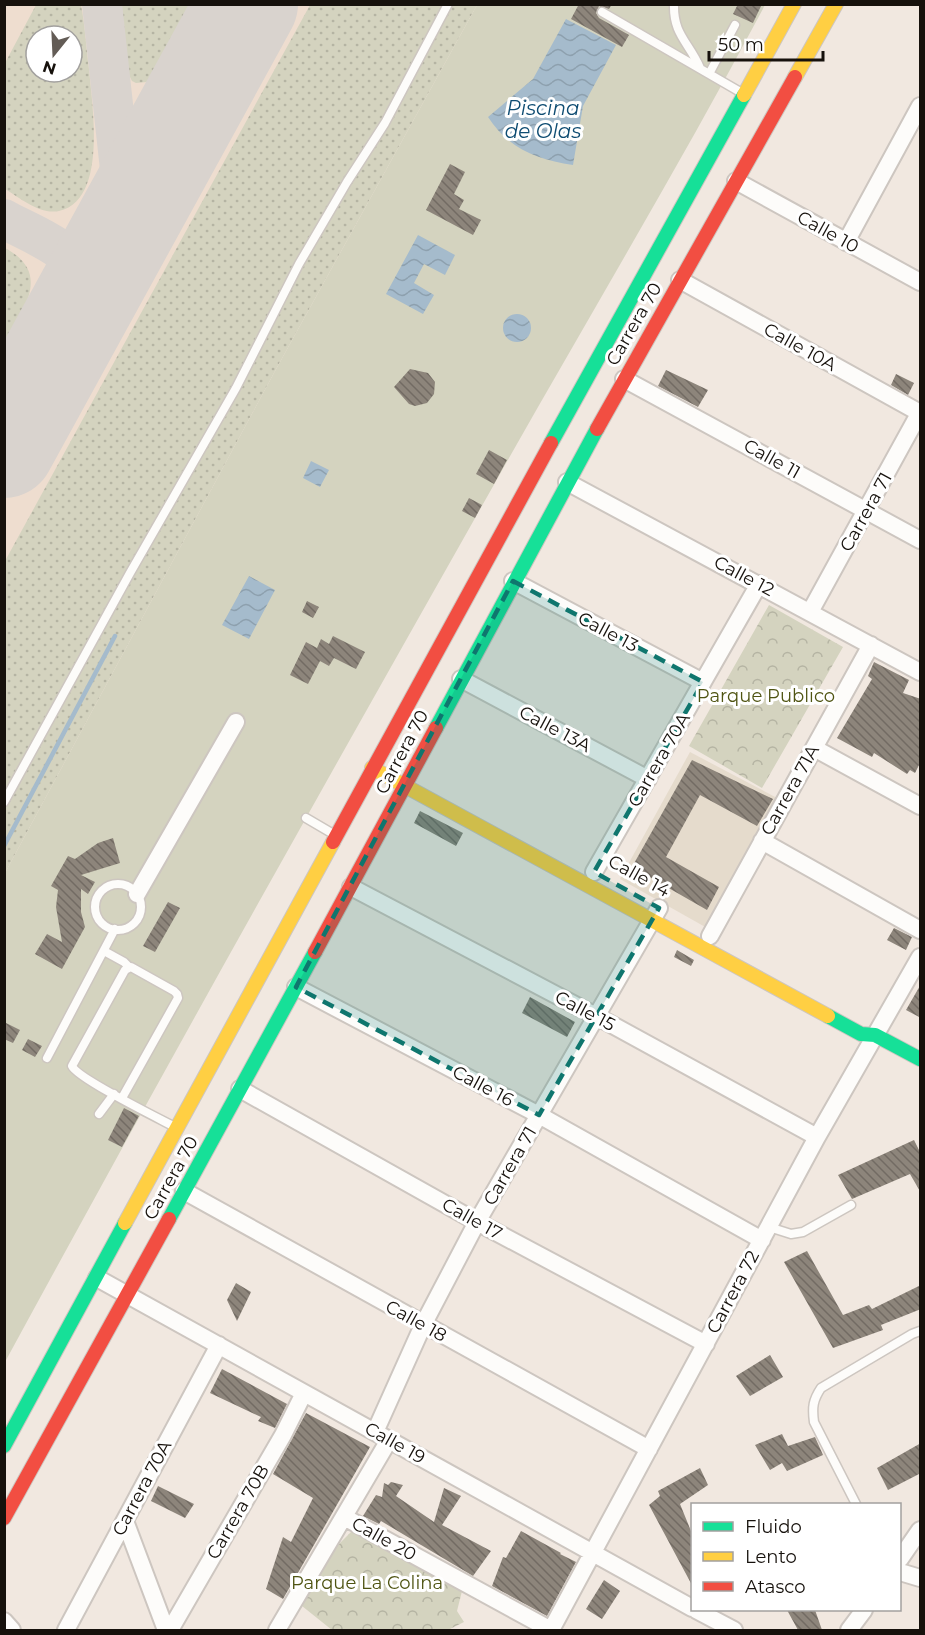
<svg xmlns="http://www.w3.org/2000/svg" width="925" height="1635" viewBox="0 0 925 1635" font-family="Montserrat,sans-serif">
  <defs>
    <pattern id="grass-dots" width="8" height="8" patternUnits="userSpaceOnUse" patternTransform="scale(1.5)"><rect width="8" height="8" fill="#d4d3bf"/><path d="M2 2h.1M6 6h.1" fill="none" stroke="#b5b4a3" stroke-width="1.8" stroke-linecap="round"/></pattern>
    <pattern id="park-crowns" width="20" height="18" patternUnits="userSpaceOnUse" patternTransform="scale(1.5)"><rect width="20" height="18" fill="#d4d3bf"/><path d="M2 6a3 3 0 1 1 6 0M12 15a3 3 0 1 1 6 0" fill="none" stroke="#b5b4a3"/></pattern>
    <pattern id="water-waves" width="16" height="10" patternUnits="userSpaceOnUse" patternTransform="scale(1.5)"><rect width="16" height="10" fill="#a5bbcc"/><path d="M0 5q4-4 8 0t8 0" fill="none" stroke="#8da0ae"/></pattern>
    <pattern id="building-back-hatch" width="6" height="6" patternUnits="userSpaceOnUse" patternTransform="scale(1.5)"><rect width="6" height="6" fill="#8d857b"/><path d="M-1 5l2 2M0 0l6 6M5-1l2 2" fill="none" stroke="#726b63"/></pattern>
  </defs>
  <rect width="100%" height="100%" fill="#f1e8e0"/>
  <path fill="#eeddcf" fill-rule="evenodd" d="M 5,5 L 477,5 L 275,371 L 5,873 ZM 36,36 L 72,36 L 72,72 L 36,72 Z"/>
  <path fill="#e5dbcc" d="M 690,752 L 779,799 L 707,928 L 620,879 Z"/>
  <path fill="url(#grass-dots)" fill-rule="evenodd" d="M 36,5 L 81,5 C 85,25 86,47 89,69 C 92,105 108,200 59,211 C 40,215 20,198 5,189 L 5,63 ZM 36,36 L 72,36 L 72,72 L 36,72 Z
    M 121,5 L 194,5 L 158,72 L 147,82 L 136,83 L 132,81 L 129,75 Z
    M 310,5 L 477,5 L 275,371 L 5,873 L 5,561 Z
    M 5,248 C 52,273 24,308 5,344 Z"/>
  <path fill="url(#park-crowns)" d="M 769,605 L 843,647 L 762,788 L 689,746 Z
    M 358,1525 L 449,1574 L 462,1591 L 457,1611 L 464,1622 L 448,1630 L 332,1630 L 302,1606 L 299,1603 L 321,1562 Z"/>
  <path fill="#d4d3bf" d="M 477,5 L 765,5 C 681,163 588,318 500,474 C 333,769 167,1064 5,1362 L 5,873 L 275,371 Z"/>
  <path fill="url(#water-waves)" d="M 566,19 L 616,45 L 583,106 L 573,165 C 537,160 508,148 488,117 L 533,79 Z
    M 418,235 L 455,255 L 445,275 L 424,264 L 414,283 L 434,295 L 423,314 L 386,294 Z
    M503 328a14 14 0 1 1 28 0a14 14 0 1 1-28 0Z
    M 311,461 L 329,470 L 320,487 L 303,478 Z
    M 249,576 L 275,590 L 249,639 L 222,625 Z"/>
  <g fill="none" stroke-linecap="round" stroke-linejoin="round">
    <path stroke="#a5bbcc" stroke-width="4.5" d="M 4,846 L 115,636"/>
    <path stroke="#d9d3ce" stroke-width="40" d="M 102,4 L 126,224
      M 4,219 C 32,235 96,256 84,298 C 83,303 79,309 77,315
      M 65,252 C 88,257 104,255 119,237"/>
    <path stroke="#d9d3ce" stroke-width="102" d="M 4,447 L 247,4"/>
  </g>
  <path fill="url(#building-back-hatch)" d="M 579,4 L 612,4 L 609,9 L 599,6 L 596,13 L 599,18 L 629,35 L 622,47 L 571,19 Z
    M 738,4 L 762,4 L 753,23 L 733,14 Z
    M 450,164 L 465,172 L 454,194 L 464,200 L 459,209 L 481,220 L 473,235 L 426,210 Z
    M 410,369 L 428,373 L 435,382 L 434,394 L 427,403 L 415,406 L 409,404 L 394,387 Z
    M 666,370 L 708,390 L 698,407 L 658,386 Z
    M 896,374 L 914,383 L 908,395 L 891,385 Z
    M 489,450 L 507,460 L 494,484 L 476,474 Z
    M 469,498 L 482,505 L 475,518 L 462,511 Z
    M 307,601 L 319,607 L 313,618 L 302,612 Z
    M 333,636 L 365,652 L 356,669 L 334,658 L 329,666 L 320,661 L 308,684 L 290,675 L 306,642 L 317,648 L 321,639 L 329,644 Z
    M 874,662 L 909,680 L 903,693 L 921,699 L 921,761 L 915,773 L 910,770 L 907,774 L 874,753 L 872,757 L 837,738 L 872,679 L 868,676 Z
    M 692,760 L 773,799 L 757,826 L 700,795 L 666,857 L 719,887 L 707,910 L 632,867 Z
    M 420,811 L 463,833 L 456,846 L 414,823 Z
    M 113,838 L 120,863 L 81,875 L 95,882 L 88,894 L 81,889 L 81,912 L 85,927 L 62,969 L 35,954 L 47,934 L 62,942 L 56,907 L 58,890 L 51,886 L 68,856 L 75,859 L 98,843 Z
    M 168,902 L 180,908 L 155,952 L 143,946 Z
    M 894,928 L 912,937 L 906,950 L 887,940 Z
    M 677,950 L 694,960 L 691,966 L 674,957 Z
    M 921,984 L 921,1018 L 906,1010 Z
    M 530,997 L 575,1022 L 567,1037 L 522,1013 Z
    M 4,1022 L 20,1030 L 13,1043 L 4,1039 Z
    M 28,1039 L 42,1046 L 35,1057 L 22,1050 Z
    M 124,1108 L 139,1116 L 122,1147 L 108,1140 Z
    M 914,1140 L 921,1154 L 921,1193 L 910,1174 L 852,1199 L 838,1175 Z
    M 807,1251 L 843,1315 L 869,1305 L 872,1309 L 921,1285 L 921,1309 L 881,1325 L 883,1330 L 833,1348 L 784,1262 Z
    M 236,1283 L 251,1292 L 237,1321 L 227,1300 Z
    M 770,1355 L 783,1377 L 750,1396 L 736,1376 Z
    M 222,1369 L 287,1404 L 275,1428 L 258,1421 L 261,1417 L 210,1393 Z
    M 306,1413 L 370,1447 L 283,1599 L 266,1589 L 283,1537 L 291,1542 L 313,1498 L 273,1474 Z
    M 782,1434 L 788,1446 L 815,1437 L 823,1455 L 787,1471 L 782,1463 L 770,1470 L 755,1445 Z
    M 921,1443 L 921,1473 L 888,1490 L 877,1468 Z
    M 700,1468 L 708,1485 L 680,1504 L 693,1536 L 693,1587 L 649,1505 L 660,1496 L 658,1491 Z
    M 391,1482 L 403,1485 L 396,1496 L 434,1522 L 444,1488 L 461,1496 L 442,1525 L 491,1551 L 473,1576 L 381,1521 L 379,1524 L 363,1516 L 376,1495 L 382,1497 L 384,1483 L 388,1485 Z
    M 158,1486 L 194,1504 L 185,1518 L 151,1501 Z
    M 521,1531 L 561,1553 L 560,1554 L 576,1562 L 547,1616 L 492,1586 L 503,1557 L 506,1558 Z
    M 604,1580 L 620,1591 L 602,1619 L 586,1609 Z
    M 787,1610 L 815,1610 L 822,1630 L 798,1630 Z"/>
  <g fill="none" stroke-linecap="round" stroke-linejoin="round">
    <g stroke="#cdc6c0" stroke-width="11">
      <path id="lane" d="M 674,4 C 673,35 689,42 700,68
        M 602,12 L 742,93
        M 709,74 L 735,25
        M 4,802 L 130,573 L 236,388 L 299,264 L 347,182 L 385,123 L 448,4
        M 306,818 L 335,835
        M95 907a23 23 0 1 1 46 0a23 23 0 1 1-46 0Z
        M 104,951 L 124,962 L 129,967
        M 47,1058 L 115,929
        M 122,1098 L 178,998 L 177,994 L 174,991 L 131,967 L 125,970 L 72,1066 C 77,1078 158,1118 175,1127
        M 99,1114 L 114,1094
        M 769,1227 L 791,1234 L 803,1232 L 851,1205
        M 856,1504 L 814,1422 C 812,1407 813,1400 821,1388 L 912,1334 L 920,1331"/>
    </g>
    <g stroke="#cdc6c0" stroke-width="20">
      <path id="street" d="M 736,181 L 920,282
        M 846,242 L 920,106
        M 680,280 L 920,413
        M 624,379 L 920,540
        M 567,482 L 920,672
        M 513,581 L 703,682
        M 810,612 L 920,412
        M 461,679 L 648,779
        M 814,748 L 920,806
        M 762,841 L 920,930
        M 594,872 L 759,584
        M 351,887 L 596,1016 L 817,1137
        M 137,894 L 236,722
        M 710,936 L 871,645
        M 296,987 L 539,1115 L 762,1240
        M 240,1089 L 477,1222 L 706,1344
        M 184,1191 L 649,1449
        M 97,1278 L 692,1608
        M 375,1432 L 423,1325 L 477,1222 L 659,908
        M 344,1517 L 551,1630
        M 125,1521 L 166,1630
        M 900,1559 L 920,1530
        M 900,1572 L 920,1578
        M 696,1610 L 734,1630
        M 4,1621 L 12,1630
        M 66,1630 L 219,1345
        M 170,1630 L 283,1435 L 304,1393
        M 277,1630 L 389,1440
        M 551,1630 L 817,1137 L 920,957
        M 849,1630 L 864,1610"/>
    </g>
    <g stroke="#cdc6c0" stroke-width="16">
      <path id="fast" d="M 551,443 L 744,95
        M 436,728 L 597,429
        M 828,1016 L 861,1034 L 875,1035 L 920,1059
        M 169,1219 L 315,952
        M 4,1446 L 125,1223"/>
    </g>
    <g stroke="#cdc6c0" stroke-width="16">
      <path id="slow" d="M 795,77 L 836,4
        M 744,95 L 794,4
        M 372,768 L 828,1016
        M 125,1223 L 333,842"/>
    </g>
    <g stroke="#cdc6c0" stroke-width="16">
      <path id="jam" d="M 597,429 L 795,77
        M 333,842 L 551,443
        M 315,952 L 436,728
        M 4,1518 L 169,1219"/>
    </g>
    <use href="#lane" stroke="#fdfcfa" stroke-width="8"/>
    <use href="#street" stroke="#fdfcfa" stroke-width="16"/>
    <use href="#fast" stroke="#16e098" stroke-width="14"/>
    <use href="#slow" stroke="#ffcf43" stroke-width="14"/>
    <use href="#jam" stroke="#f24e42" stroke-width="14"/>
  </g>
  <path fill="#0f766e" fill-opacity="0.2" stroke="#0f766e" stroke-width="4.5" stroke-dasharray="12 8" stroke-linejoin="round" d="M 513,581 L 703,682 L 594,872 L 659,908 L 539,1115 L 296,987 Z"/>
  <g text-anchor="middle" stroke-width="6" stroke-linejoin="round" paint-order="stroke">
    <g font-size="18" fill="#16110c" stroke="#fff">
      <text transform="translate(828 232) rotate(29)" y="6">Calle 10</text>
      <text transform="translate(634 324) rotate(-60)" y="6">Carrera 70</text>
      <text transform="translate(800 347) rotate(29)" y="6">Calle 10A</text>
      <text transform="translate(772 459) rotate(29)" y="6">Calle 11</text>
      <text transform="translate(866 512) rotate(-61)" y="6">Carrera 71</text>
      <text transform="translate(744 576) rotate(28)" y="6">Calle 12</text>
      <text transform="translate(608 632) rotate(28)" y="6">Calle 13</text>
      <text transform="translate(555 729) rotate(28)" y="6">Calle 13A</text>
      <text transform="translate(402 752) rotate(-62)" y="6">Carrera 70</text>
      <text transform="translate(659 760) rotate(-60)" y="6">Carrera 70A</text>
      <text transform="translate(790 790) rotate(-61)" y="6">Carrera 71A</text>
      <text transform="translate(639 876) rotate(29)" y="6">Calle 14</text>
      <text transform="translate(585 1011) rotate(28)" y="6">Calle 15</text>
      <text transform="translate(483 1086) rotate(28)" y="6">Calle 16</text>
      <text transform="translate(510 1166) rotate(-60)" y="6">Carrera 71</text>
      <text transform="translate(171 1178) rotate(-61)" y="6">Carrera 70</text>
      <text transform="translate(472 1219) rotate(29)" y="6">Calle 17</text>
      <text transform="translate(733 1292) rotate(-62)" y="6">Carrera 72</text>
      <text transform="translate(416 1321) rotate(29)" y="6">Calle 18</text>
      <text transform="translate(395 1443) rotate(29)" y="6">Calle 19</text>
      <text transform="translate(142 1488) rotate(-62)" y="6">Carrera 70A</text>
      <text transform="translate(238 1512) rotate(-60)" y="6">Carrera 70B</text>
      <text transform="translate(384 1539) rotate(29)" y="6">Calle 20</text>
    </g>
    <g font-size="18" fill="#4f5412" stroke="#fff">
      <text x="766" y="702">Parque Publico</text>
      <text x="367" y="1589">Parque La Colina</text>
    </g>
    <g font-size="20" font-style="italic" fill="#0e4c72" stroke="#fff">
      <text x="543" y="115">Piscina<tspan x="543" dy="23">de Olas</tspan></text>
    </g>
  </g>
  <rect width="925" height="1635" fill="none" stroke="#16110c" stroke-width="12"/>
  <rect x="691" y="1503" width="210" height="108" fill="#ffffff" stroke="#a2a09e" stroke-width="1.5"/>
  <rect x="703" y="1522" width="30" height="9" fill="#16e098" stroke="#a2a09e" stroke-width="1.5"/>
  <text x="745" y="1533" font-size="18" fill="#16110c">Fluido</text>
  <rect x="703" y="1552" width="30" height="9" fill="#ffcf43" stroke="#a2a09e" stroke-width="1.5"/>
  <text x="745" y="1563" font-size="18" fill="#16110c">Lento</text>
  <rect x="703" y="1582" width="30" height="9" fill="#f24e42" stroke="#a2a09e" stroke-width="1.5"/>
  <text x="745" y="1593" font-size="18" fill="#16110c">Atasco</text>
  <g transform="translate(54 54) rotate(198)"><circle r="28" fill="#ffffff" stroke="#a2a09e" stroke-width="1.5"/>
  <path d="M0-4.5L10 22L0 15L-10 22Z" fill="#635c56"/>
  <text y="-9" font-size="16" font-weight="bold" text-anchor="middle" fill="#16110c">N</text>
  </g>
  <path d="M709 51v9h114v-9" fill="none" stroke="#16110c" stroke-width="3"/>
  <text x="718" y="51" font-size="18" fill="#16110c" stroke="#ffffff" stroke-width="4.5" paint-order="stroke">50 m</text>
</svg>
